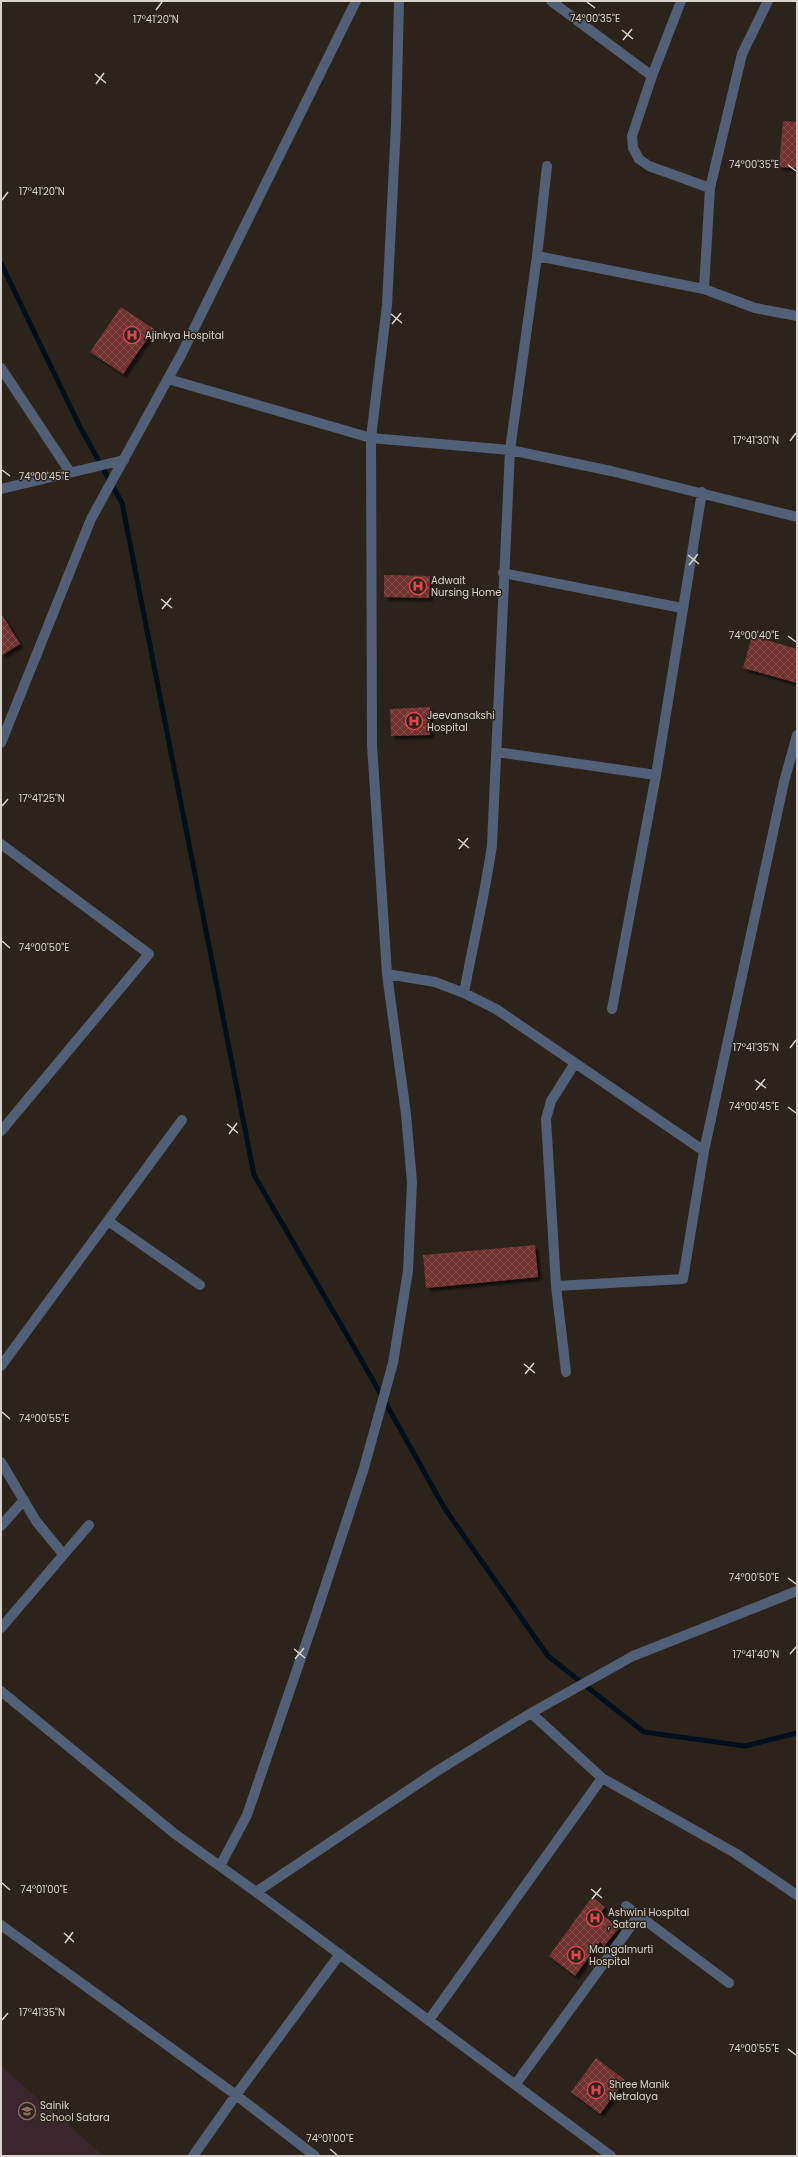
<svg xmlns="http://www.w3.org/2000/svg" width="798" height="2157" viewBox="0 0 798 2157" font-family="Poppins,sans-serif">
  <defs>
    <pattern id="building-cross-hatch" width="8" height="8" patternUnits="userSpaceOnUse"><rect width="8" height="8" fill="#70302e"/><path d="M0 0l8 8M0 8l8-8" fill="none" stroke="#844d4b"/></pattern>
    <filter id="shadow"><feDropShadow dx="3.5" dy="3.5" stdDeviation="1" flood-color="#0009"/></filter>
  </defs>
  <rect width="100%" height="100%" fill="#2c241b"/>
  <path fill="#3a272d" d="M 1,2066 L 104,2156 L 1,2156 Z"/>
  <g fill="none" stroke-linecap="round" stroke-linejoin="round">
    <path stroke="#000f1c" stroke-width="5" d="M 1,263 L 79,425 L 122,503 L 254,1175 L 362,1361 L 445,1509 L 548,1656 L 644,1732 L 745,1746 L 797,1733"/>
  </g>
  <path fill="url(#building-cross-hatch)" filter="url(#shadow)" d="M 783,121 L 797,122 L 797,168 L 779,167 Z
    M 121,307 L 154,329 L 123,374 L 90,352 Z
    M 384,575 L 430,576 L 429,598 L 384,597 Z
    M 1,613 L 20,644 L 1,656 Z
    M 752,636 L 797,649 L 797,683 L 743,668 Z
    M 430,707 L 430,735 L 391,736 L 390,709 Z
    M 535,1245 L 538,1277 L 426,1288 L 423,1255 Z
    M 592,1897 L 605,1907 L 600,1913 L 619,1928 L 604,1946 L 600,1942 L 575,1976 L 549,1956 Z
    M 596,2058 L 625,2080 L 600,2114 L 571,2092 Z"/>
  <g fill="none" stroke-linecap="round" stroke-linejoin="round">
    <path stroke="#516077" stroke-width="10" d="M 551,1 L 652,76 L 681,1
      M 652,76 L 632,136 L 633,148 L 639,159 L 649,166 L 710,188
      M 537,256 L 704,289 L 755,308 L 797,316
      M 704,289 L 710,188 L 742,54 L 768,1
      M 1,368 L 70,472
      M 168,379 L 371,438 L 387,305 L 396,125 L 399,1
      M 1,489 L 124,460
      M 503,573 L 682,608
      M 1,743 L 91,519 L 181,355 L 356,1
      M 497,752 L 656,775
      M 1,844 L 149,954 L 1,1131
      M 387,974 L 435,982 L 464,993 L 496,1009 L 704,1151 L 683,1279 L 556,1286
      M 464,993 C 473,943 485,895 492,845 L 510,450 L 537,256 L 547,166
      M 612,1009 L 656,775 L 702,492
      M 704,1151 L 784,782 L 797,735
      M 108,1221 L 200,1285
      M 1,1366 L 182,1120
      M 566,1372 L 556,1286 L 546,1119 L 551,1101 L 575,1063
      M 1,1462 L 36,1521 L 63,1554
      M 1,1526 L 24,1500
      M 1,1628 L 89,1525
      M 1,1691 L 175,1834 L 256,1892 L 611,2156
      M 602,1778 L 735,1853 L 797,1895
      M 220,1866 L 247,1815 L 314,1620 L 364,1468 L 393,1363 L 408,1271 L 412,1182 L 406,1114 L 387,974 L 372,745 L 371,438 L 510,450 L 611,471 L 797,517
      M 256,1892 L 437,1771 L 531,1713 L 633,1656 L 797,1591
      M 626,1906 L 729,1983
      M 1,1925 L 236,2095 L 315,2156
      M 429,2020 L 602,1778 L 531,1713
      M 515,2085 L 639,1915
      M 193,2156 L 236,2095 L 340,1954"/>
  </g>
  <path fill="none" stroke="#d8d3cc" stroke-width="1.5" d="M 587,2 L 595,8M 156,10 L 162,2M 622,30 L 633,39M 623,40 L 632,29M 95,74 L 106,83M 96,84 L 104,73M 788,165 L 796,171M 2,200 L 8,192M 391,314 L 402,323M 392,324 L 401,313M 790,441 L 796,433M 2,470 L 10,476M 688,555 L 699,564M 689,565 L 698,554M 161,599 L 172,608M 162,609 L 171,598M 788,636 L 796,642M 2,806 L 8,799M 458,839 L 469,848M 459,849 L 468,838M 2,941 L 10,948M 790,1048 L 796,1040M 755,1080 L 766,1088M 756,1090 L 765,1079M 788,1107 L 796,1113M 227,1124 L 238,1133M 229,1134 L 237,1123M 524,1364 L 535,1373M 525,1374 L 534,1363M 2,1412 L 10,1419M 788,1578 L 796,1584M 294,1649 L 305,1658M 790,1654 L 796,1647M 295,1659 L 304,1648M 2,1883 L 10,1890M 591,1889 L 602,1898M 592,1899 L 601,1888M 64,1933 L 74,1942M 65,1943 L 73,1932M 2,2020 L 8,2013M 788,2049 L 796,2055M 330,2149 L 337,2155"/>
  <defs>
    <g id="hospital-ring" transform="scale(0.9)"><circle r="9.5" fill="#2c241b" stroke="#e0444e" stroke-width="1.5"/><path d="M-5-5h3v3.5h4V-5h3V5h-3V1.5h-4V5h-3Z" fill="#e0444e"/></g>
    <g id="school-ring" transform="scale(0.9)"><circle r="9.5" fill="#2c241b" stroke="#8d6e63" stroke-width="1.5"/><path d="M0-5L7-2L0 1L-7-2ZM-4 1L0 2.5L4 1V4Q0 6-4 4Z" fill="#8d6e63"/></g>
  </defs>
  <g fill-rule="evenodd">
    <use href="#hospital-ring" x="132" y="335"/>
    <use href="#hospital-ring" x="418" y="586"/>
    <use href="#hospital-ring" x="414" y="721"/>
    <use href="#hospital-ring" x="595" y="1918"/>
    <use href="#hospital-ring" x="576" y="1955"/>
    <use href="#hospital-ring" x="596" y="2090"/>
    <use href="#school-ring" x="27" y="2111"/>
  </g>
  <g text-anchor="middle" stroke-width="3" stroke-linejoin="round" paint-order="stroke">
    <g font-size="10" fill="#d8d3cc" stroke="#2c241b" text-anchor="start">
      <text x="145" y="339">Ajinkya Hospital</text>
      <text x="431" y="584">Adwait<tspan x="431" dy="12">Nursing Home</tspan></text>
      <text x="427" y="719">Jeevansakshi<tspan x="427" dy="12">Hospital</tspan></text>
      <text x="608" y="1916">Ashwini Hospital<tspan x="608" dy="12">, Satara</tspan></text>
      <text x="589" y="1953">Mangalmurti<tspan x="589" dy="12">Hospital</tspan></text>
      <text x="609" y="2088">Shree Manik<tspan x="609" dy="12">Netralaya</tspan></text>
      <text x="40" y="2109">Sainik<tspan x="40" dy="12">School Satara</tspan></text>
    </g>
  </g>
  <g font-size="10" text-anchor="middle" fill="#d8d3cc" stroke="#2c241b" stroke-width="3" stroke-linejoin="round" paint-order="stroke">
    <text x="595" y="22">74°00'35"E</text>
    <text x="156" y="23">17°41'20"N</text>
    <text x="754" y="168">74°00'35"E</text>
    <text x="42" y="195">17°41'20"N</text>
    <text x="756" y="444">17°41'30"N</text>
    <text x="44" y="480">74°00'45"E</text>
    <text x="754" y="639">74°00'40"E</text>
    <text x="42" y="802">17°41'25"N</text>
    <text x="44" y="951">74°00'50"E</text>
    <text x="756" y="1051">17°41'35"N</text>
    <text x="754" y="1110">74°00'45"E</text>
    <text x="44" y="1422">74°00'55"E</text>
    <text x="754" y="1581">74°00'50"E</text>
    <text x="756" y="1658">17°41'40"N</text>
    <text x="44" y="1893">74°01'00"E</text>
    <text x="42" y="2016">17°41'35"N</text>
    <text x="754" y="2052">74°00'55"E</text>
    <text x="330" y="2142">74°01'00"E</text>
  </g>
  <rect width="798" height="2157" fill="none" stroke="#d8d3cc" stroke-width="4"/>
</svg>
